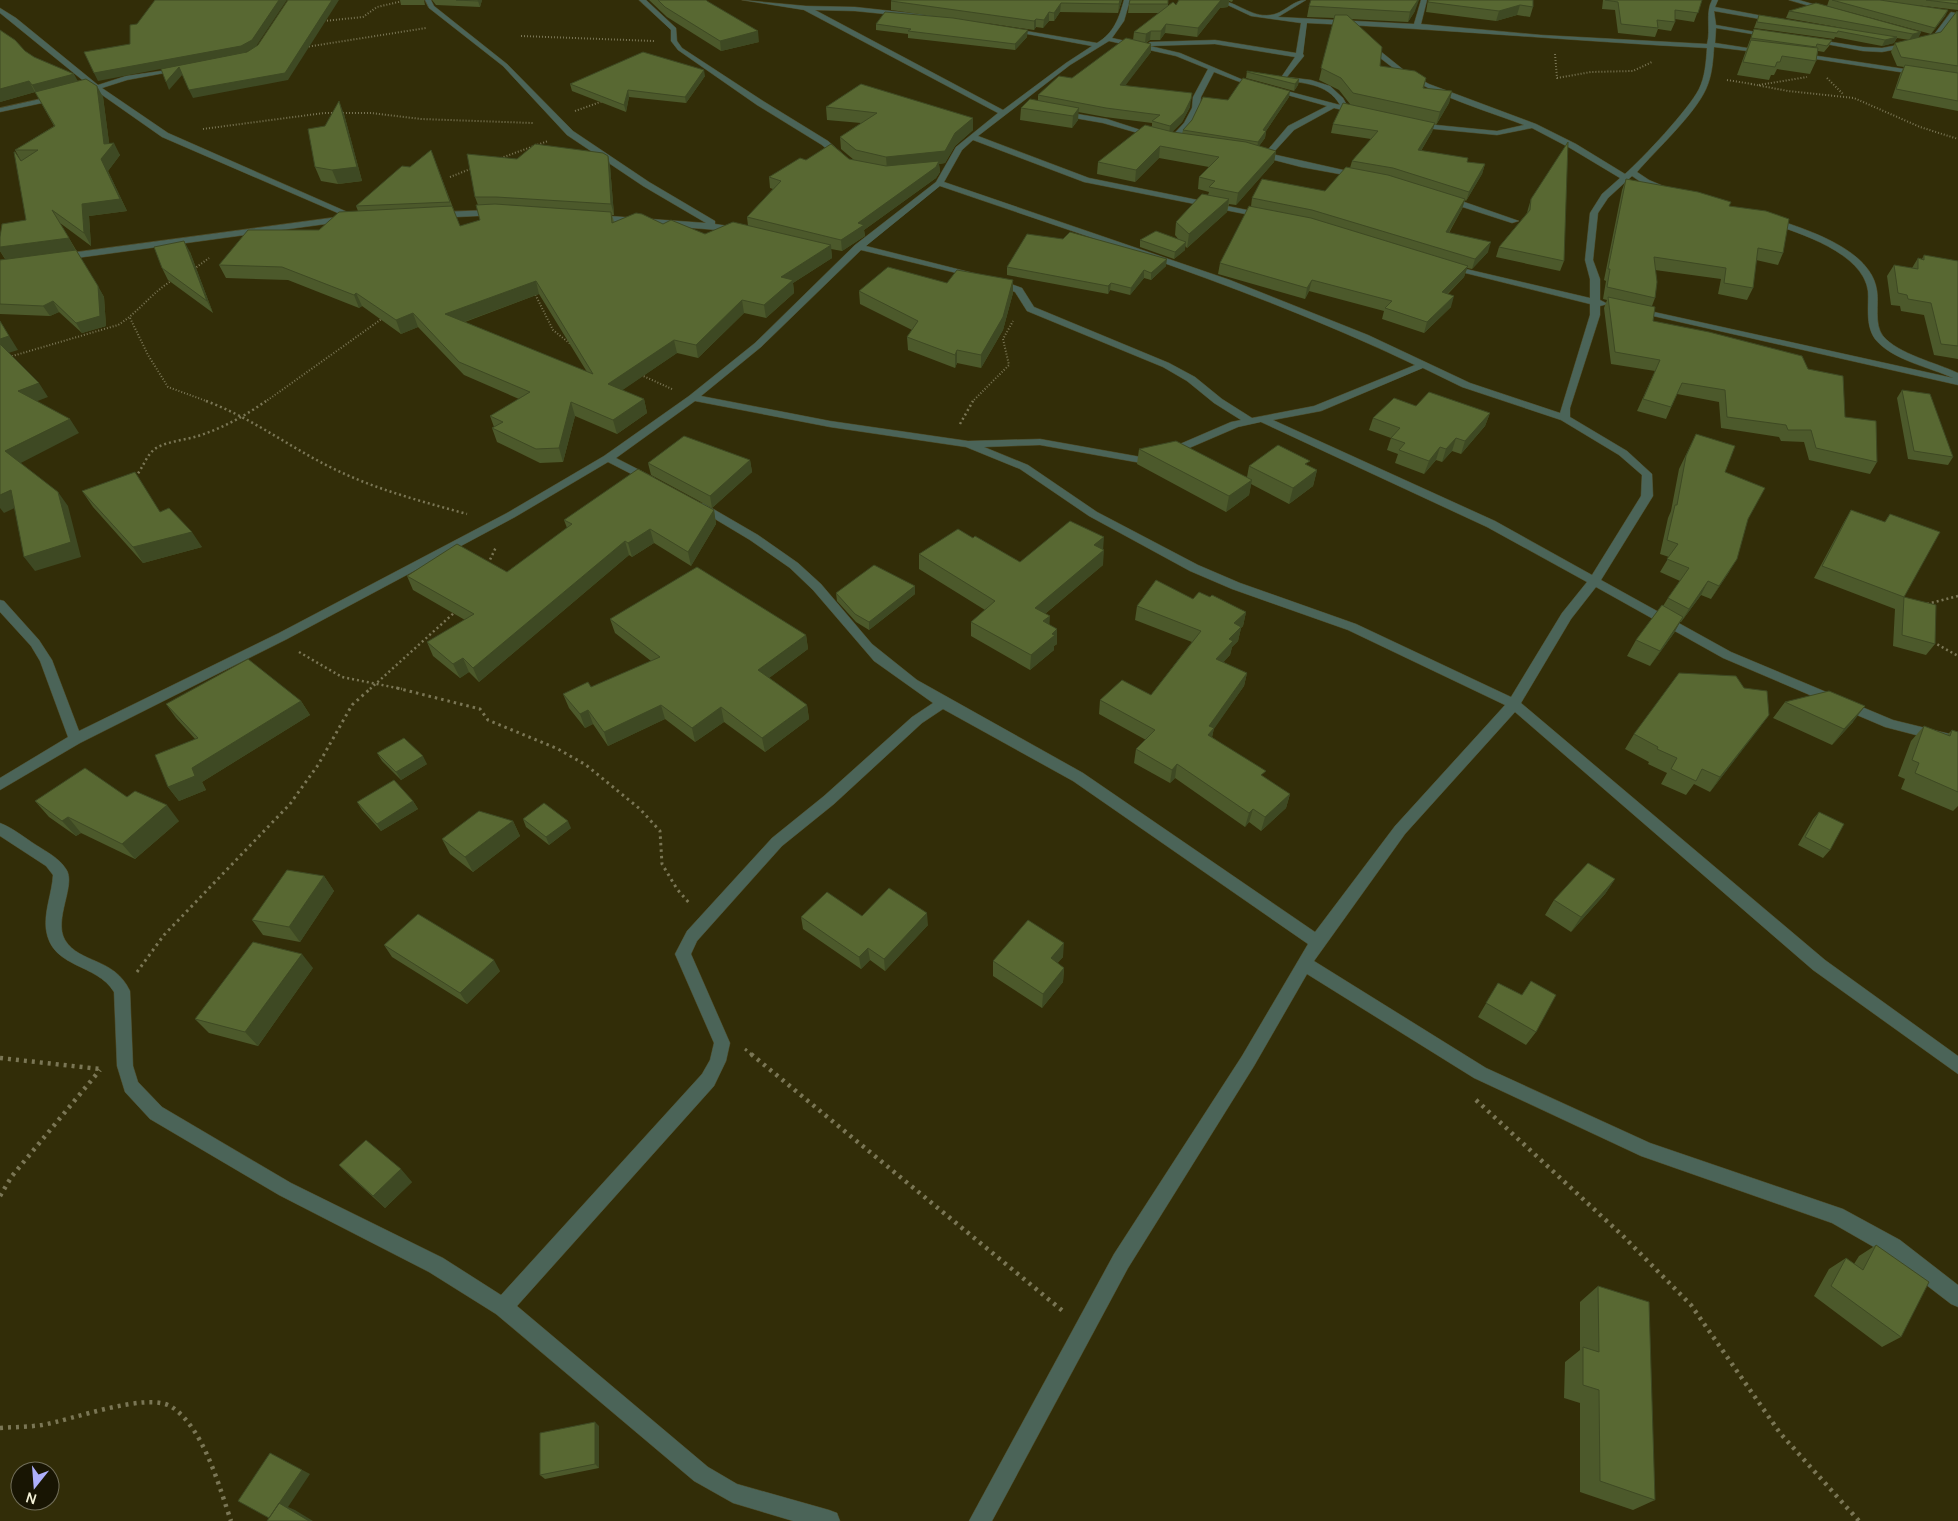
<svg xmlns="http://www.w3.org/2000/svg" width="1958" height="1521" viewBox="0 0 1958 1521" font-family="Manrope,sans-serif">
  <rect width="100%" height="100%" fill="#322d08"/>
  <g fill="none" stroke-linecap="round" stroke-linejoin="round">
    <g stroke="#4d4925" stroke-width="1">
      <path id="minor" d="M 425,0 L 431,0 L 434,6 L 507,64 L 573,131 L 649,182 L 715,221 L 715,224 L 742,228 L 742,232 L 593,220 L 593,216 L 596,215 L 706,223 L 643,186 L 567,135 L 503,66 L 429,8 Z
        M 639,0 L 646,0 L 676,28 L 677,41 L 682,48 L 763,101 L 828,141 L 844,155 L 844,159 L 838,159 L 822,145 L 757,105 L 678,50 L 671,41 L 671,30 Z
        M 742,0 L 806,6 L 855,7 L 937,16 L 935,19 L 855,11 L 815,10 L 1003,110 L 1066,63 L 1092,46 L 1011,31 L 1009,28 L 1097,43 C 1114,33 1119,18 1124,0 L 1130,0 L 1124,21 L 1112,38 L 1149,46 L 1147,44 L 1150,42 L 1215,40 L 1296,53 L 1301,23 L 1251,16 L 1217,0 C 1235,0 1251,18 1270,15 C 1284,14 1292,0 1306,0 L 1278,17 L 1414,24 L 1421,0 L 1427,0 L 1421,24 L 1541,35 L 1707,44 C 1711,29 1705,13 1712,0 L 1718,0 L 1715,7 L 1779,19 L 1777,22 L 1714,11 L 1716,25 L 1773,35 L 1770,37 L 1716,28 L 1715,43 L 1767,51 L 1764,53 L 1714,47 C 1713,62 1712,76 1706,89 C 1695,114 1656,150 1637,172 L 1649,180 L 1668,188 L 1668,192 C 1656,193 1642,183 1632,176 L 1608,198 L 1598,213 L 1593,260 L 1600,279 L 1600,300 L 1608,304 L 1600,306 L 1600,315 L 1570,408 L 1570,417 L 1627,451 L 1652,474 L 1653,496 L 1601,580 L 1731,652 L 1893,720 L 1958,736 L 1958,746 L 1885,727 L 1723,658 L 1596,587 L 1571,619 L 1521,703 L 1825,960 L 1958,1056 L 1958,1074 L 1813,970 L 1515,712 L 1405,834 L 1314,961 L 1486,1068 L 1650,1143 L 1843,1209 L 1900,1240 L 1958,1285 L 1958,1307 L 1951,1304 L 1886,1254 L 1832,1223 L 1641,1156 L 1474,1078 L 1307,974 L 1254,1066 L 1128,1268 L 992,1521 L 969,1521 L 1114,1254 L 1242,1056 L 1308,944 L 1073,781 L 943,709 L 922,723 L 834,804 L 782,846 L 697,941 L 691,954 L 730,1043 L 726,1061 L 714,1086 L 517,1306 L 708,1467 L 737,1484 L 829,1510 L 837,1513 L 840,1521 L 793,1521 L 733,1503 L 694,1481 L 496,1314 L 429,1272 L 279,1195 L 150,1119 L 125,1092 L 117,1066 L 114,992 C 97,963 51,969 46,929 C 44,911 52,893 53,875 L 46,866 L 0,836 L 0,823 C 13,828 25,838 36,845 C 47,852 59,858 66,869 C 77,884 53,919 65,940 C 80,964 114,957 130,991 L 133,1066 L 138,1082 L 162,1107 L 291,1183 L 443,1258 L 501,1295 L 702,1074 L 710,1060 L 714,1043 L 675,954 L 687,931 L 772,838 L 824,796 L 912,717 L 933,703 L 874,661 L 813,590 L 790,568 L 750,540 L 695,507 L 695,503 L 703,503 L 758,535 L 798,563 L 821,584 L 872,644 L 917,680 L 1083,773 L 1315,932 L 1395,826 L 1505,705 L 1348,630 L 1232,589 L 1190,571 L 1089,516 L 1020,469 L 966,447 L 830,427 L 695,401 L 616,458 L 655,478 L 655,482 L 647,482 L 608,462 L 515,517 L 287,639 L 80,743 L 0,790 L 0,778 L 68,737 L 40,661 L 31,646 L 0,612 L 0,600 L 4,601 L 39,640 L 52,660 L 79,731 L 279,633 L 507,513 L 604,456 L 689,396 L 755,343 L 855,245 L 936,182 L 956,147 L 998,113 L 804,10 ZM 1307,23 C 1441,29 1574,41 1707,48 C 1706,62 1705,77 1699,89 C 1689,109 1642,159 1625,174 L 1576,144 L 1536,124 L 1429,84 L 1405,71 L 1369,42 L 1364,43 C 1407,88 1468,104 1524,125 L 1497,131 L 1416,123 L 1413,123 L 1413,127 L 1497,135 L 1532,128 L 1570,148 L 1620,178 L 1602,194 L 1590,213 L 1585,260 L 1590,279 L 1590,298 L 1449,265 L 1445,268 L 1590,304 L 1590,315 L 1560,413 L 1470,383 L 1368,335 L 1230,280 L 944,182 L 962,150 L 973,140 L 1084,182 L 1265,218 L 1265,214 L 1262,213 L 1089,178 L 978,136 L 1070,65 L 1109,41 L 1176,56 L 1208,69 L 1193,97 L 1192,108 L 1184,123 L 1168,140 L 1169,142 L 1175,142 L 1191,124 L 1200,108 L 1201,97 L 1214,72 L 1237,81 L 1327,106 L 1288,126 L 1265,153 L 1255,151 L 1255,155 L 1301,167 L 1361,178 L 1361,174 L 1272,154 L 1294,130 L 1334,108 L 1359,114 L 1363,112 L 1348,107 L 1343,98 L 1330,86 L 1311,80 L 1287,77 L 1304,56 L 1303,54 ZM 1215,44 L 1295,57 L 1280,79 C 1302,84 1327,82 1340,105 L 1241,79 L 1180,53 L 1150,46 ZM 940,186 C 1100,241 1262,292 1415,365 L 1314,406 L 1252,418 L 1222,399 L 1195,377 L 1169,363 L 1034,307 L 1022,288 L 997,279 L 994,280 L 994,284 L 1015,292 L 1027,311 L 1163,367 L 1187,381 L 1214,403 L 1241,420 L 1231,422 L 1159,453 L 1141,457 L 1040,439 L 968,441 L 830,421 L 701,396 L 761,347 L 861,250 L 977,278 L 977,274 L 866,246 ZM 1423,368 L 1462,387 L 1561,420 L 1619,455 L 1642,475 L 1641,496 L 1592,575 L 1495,521 L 1273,420 L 1321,411 ZM 1261,422 L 1487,527 L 1587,582 L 1562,613 L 1511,697 L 1356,624 L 1240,583 L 1198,565 L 1097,512 L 1028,465 L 984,447 L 1040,445 L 1141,463 L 1166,458 L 1238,427 Z
        M 1789,0 L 1799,0 L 1830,9 L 1827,11 Z
        M 0,8 L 16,18 L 98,85 L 126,76 L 181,68 L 181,70 L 127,80 L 102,88 L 168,133 L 361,218 L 354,220 L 162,137 L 95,90 L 88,91 L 88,87 L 91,87 L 0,13 Z
        M 1951,12 L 1956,13 L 1936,39 L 1903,48 L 1882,52 L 1863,51 L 1810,41 L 1813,39 L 1863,47 L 1882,48 L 1903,44 L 1932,37 Z
        M 1798,53 L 1958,77 L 1958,81 L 1796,56 Z
        M 58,95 L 62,97 L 61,99 L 0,112 L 0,108 Z
        M 1060,111 L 1107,119 L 1159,136 L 1155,138 L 1103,123 L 1057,115 L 1056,113 Z
        M 1444,197 L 1450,197 L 1519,221 L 1512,223 L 1444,201 Z
        M 495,210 L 499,213 L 498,215 L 436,218 L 432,215 L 436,212 Z
        M 345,216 L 348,217 L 348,221 L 62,260 L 58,257 L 62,254 Z
        M 1769,219 L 1775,219 C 1808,230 1872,250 1877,291 C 1879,304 1874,324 1883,336 C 1898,354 1937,363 1958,373 L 1958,385 L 1631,311 L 1636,308 L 1953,378 C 1929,367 1892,360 1875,339 C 1865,325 1869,306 1868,291 C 1863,253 1800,233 1769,223 Z"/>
    </g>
    <path stroke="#7a7655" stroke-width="2" stroke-dasharray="1 2" stroke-linecap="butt" d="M 324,21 L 363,17 L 377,7 L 403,1
      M 521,36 L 654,41
      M 306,47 L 426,28
      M 1555,54 L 1557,78 L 1591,72 L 1633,71 L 1652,62
      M 1827,78 L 1844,95
      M 1727,80 L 1752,84
      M 1751,84 L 1788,91 L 1854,98 L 1920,127 L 1958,139
      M 1759,85 L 1807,77
      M 575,111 L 603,101
      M 203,129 L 324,113 L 371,113 L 421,119 L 533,123
      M 498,159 L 548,141
      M 450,177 L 473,168
      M 194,269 L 209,258
      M 534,292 L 553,330 L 573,346
      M 130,318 L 148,355 L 168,387 L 209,402
      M 9,357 L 118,325 C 139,312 152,292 173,280
      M 641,375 L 672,389
      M 265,402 L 383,318
      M 972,402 L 1009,365 L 1003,339 L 1013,321"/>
    <path stroke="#7a7655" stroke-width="2.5" stroke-dasharray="2 3" stroke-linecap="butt" d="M 206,401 C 250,417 288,446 330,467 C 374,489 420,501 467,514
      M 960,424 L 973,401
      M 135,477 C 143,469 147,452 158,447 C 170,441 185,440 198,436 C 223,428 245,416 266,401
      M 488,564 L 496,547
      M 1927,604 L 1958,596
      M 1933,642 L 1958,656
      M 299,652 L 342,677 L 402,689
      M 370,689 L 455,612"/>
    <path stroke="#7a7655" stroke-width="3" stroke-dasharray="2.5 4" stroke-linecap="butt" d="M 397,688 L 480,709 L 488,720 L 558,749 L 586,765 L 640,809 L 660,831 L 662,864 L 677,889 L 690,904
      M 137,972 L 164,935 L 290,804 L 318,765 L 352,705 L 371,688
      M 745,1049 L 752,1055"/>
    <path stroke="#7a7655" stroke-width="4.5" stroke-dasharray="3 5" stroke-linecap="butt" d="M 751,1054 L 1064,1312
      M 0,1058 L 100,1069
      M 1476,1100 L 1623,1236 L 1691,1305 L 1780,1433 L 1859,1521
      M 0,1196 L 12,1176 L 100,1070
      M 0,1428 C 14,1427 28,1427 42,1425 C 72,1420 147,1391 172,1407 C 204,1429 219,1486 231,1521"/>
    <use href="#minor" fill="#4b6458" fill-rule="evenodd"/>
  </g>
  <path fill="#4c592b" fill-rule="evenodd" d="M 400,0 L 424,0 L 425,5 L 401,5 Z
    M 432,0 L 482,0 L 480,7 L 436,5 Z
    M 649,0 L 706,0 L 707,1 L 759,42 L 721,51 L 667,17 Z
    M 892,0 L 1122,0 L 1118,13 L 1060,12 L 1054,21 L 1049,21 L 1043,28 L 1036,27 L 1034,30 L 986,23 L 1027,37 L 1015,50 L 908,38 L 908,34 L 876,30 L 876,24 L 933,16 L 891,10 L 891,1 Z
    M 1168,0 L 1168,6 L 1176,5 L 1179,0 L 1233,0 L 1232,2 L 1229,1 L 1228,7 L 1220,8 L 1197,37 L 1165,33 L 1160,40 L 1150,40 L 1146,43 L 1151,44 L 1151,52 L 1125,85 L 1190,107 L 1182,122 L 1172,132 L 1182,134 L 1183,130 L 1228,100 L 1289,97 L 1266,131 L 1265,138 L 1259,146 L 1276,151 L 1274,162 L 1236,205 L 1229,204 L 1227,212 L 1187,248 L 1185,246 L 1185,250 L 1174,259 L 1140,247 L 1140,240 L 1179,240 L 1175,235 L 1176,222 L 1208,195 L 1209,192 L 1198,189 L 1199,177 L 1209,167 L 1159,158 L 1135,182 L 1097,174 L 1098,162 L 1152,126 L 1152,123 L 1105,117 L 1078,112 L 1078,120 L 1072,128 L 1020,120 L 1021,108 L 1038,101 L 1038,95 L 1072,78 L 1133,40 L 1134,32 L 1159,13 L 1128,13 L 1129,4 Z
    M 1428,0 L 1533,0 L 1533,7 L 1530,17 L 1517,15 L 1496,21 L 1426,12 Z
    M 1603,0 L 1702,0 L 1694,22 L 1675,19 L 1675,22 L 1671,31 L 1658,29 L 1655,37 L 1618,33 L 1615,10 L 1602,9 Z
    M 1829,0 L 1958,0 L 1958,10 L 1915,5 L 1948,10 L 1945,16 L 1931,34 L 1827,6 Z
    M 1309,6 L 1415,11 L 1408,22 L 1350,19 L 1380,66 L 1426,78 L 1424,88 L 1452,91 L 1449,103 L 1436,125 L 1434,124 L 1432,132 L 1421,151 L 1467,162 L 1485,164 L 1482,174 L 1466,201 L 1465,200 L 1462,209 L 1449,233 L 1488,252 L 1472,269 L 1467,268 L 1464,277 L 1448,294 L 1451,307 L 1424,333 L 1382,319 L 1384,311 L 1309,291 L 1305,299 L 1218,274 L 1220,263 L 1251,206 L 1252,198 L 1325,191 L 1350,168 L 1352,161 L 1371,139 L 1331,133 L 1333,124 L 1350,104 L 1339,90 L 1319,80 L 1334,18 L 1307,17 Z
    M 1789,11 L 1921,32 L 1918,38 L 1941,32 L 1958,11 L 1958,111 L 1892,98 L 1900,74 L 1904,67 L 1897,66 L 1891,52 L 1895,43 L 1909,40 L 1897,38 L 1894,43 L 1882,46 L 1835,37 L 1834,39 L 1754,28 L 1759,15 L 1859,31 L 1786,18 Z
    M 1754,29 L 1832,40 L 1829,46 L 1824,52 L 1818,51 L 1816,61 L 1810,74 L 1777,69 L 1774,75 L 1771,75 L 1769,80 L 1737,75 Z
    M 25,51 L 34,57 L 78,81 L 103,97 L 109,143 L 120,155 L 108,171 L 127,211 L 89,216 L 91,246 L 60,223 L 104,297 L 106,326 L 82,333 L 59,312 L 50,316 L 0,314 L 0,260 L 5,259 L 0,251 L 0,237 L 26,220 L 21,161 L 15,150 L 54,126 L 35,92 L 0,102 Z
    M 1247,71 L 1299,79 L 1298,85 L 1294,91 L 1246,78 Z
    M 705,76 L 686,103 L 629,97 L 626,112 L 572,91 L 570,84 Z
    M 861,84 L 973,130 L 955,146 L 945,163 L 939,164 L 940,172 L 936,178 L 864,230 L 865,236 L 842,251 L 831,249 L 832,258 L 793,283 L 794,293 L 766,318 L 744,313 L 698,358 L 677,353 L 622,390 L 644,399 L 647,413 L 617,434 L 575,416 L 563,462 L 540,463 L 497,442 L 492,428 L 494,427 L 490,416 L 519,399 L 464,375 L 418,327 L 401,334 L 362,306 L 359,308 L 288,280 L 226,278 L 219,265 L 319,230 L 358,211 L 356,206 L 410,167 L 431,150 L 460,226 L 480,220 L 478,205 L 475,197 L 517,159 L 608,156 L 610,166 L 614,215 L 612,215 L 614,222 L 663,224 L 705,234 L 748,226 L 747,217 L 773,189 L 770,188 L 769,177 L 806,160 L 849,159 L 854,160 L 841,149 L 840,137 L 861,123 L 827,120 L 826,107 ZM 539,294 L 587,372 L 465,322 Z
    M 344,114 L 362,181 L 338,184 L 321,181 L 315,167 Z
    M 1626,179 L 1729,206 L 1783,253 L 1778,265 L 1756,260 L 1753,288 L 1747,300 L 1718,294 L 1721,279 L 1655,270 L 1655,298 L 1652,306 L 1653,321 L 1808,369 L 1845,417 L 1877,462 L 1870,474 L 1809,460 L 1804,442 L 1781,441 L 1779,437 L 1721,428 L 1719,402 L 1677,394 L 1666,419 L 1637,411 L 1655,371 L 1611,364 L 1604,308 L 1607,300 L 1603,299 L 1606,281 L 1604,280 L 1622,190 Z
    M 1531,199 L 1564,261 L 1560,271 L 1496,257 L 1499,247 L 1527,213 L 1528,209 Z
    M 190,252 L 213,313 L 168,280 L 162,268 Z
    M 1924,255 L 1958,261 L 1958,359 L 1934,355 L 1924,315 L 1901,311 L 1900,306 L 1891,305 L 1887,276 L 1894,265 L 1912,268 L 1918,258 L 1922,259 Z
    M 1166,266 L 1151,280 L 1144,278 L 1130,295 L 1110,290 L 1108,294 L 1007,275 L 1007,267 Z
    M 1013,280 L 1013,293 L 1003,330 L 981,368 L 957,363 L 955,368 L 908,350 L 907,337 L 912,330 L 860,304 L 859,291 L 947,283 Z
    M 1902,390 L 1953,457 L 1948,465 L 1908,459 L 1897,398 Z
    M 1416,406 L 1490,413 L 1485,426 L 1461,454 L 1452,451 L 1442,462 L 1436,460 L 1424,474 L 1395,463 L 1398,454 L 1387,450 L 1391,438 L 1369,430 L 1373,418 Z
    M 1696,434 L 1725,472 L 1748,519 L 1729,572 L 1711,599 L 1701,595 L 1681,622 L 1680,622 L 1674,633 L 1650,666 L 1627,656 L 1636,640 L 1663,606 L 1668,598 L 1680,581 L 1660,572 L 1669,557 L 1660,554 L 1668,518 L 1671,511 L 1679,469 Z
    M 1139,449 L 1247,477 L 1249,466 L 1308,466 L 1317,470 L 1313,486 L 1289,504 L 1251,484 L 1249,495 L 1226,512 L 1137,464 Z
    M 750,460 L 752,472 L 712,508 L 651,475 L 648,463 Z
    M 82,491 L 160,512 L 202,547 L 143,563 L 93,507 Z
    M 714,510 L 716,524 L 691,566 L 654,543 L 632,557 L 629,555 L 479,682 L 469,672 L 460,678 L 433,656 L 427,642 L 465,620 L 413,590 L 407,576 L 507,572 L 567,528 L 564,520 Z
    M 1851,510 L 1885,522 L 1890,514 L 1904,597 L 1935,644 L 1926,655 L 1893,646 L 1895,609 L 1814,578 L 1844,522 Z
    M 1103,549 L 1103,565 L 1045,614 L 1049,625 L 1057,629 L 1057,644 L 1054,646 L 1054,650 L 1030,670 L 971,636 L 971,622 L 985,610 L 919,569 L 919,554 L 1020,562 Z
    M 836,593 L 915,594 L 869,630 L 856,622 L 837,601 Z
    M 1210,597 L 1246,612 L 1243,626 L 1241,628 L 1238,641 L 1232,647 L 1230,655 L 1223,662 L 1247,673 L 1244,686 L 1214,728 L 1212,737 L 1264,777 L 1290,794 L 1286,808 L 1261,831 L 1249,822 L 1245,827 L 1175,778 L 1170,783 L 1134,763 L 1136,749 L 1146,740 L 1099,714 L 1100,700 L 1151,695 L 1192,642 L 1135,620 L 1137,606 L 1193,599 Z
    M 610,619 L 806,635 L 808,649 L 769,678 L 807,705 L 809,719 L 765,752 L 724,722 L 695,742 L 665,719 L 608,746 L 593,724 L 585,728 L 569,708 L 563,694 L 591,687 L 651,661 L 615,633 Z
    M 1744,688 L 1769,715 L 1710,792 L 1694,784 L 1686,795 L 1661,784 L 1667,773 L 1648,764 L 1649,762 L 1625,749 L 1634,734 Z
    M 301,701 L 310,715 L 202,782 L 206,790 L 179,801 L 168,787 L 195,739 L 176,718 L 166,704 Z
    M 1785,702 L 1853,722 L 1832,745 L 1773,718 Z
    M 1924,726 L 1947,735 L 1952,730 L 1958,732 L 1958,806 L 1953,811 L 1901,789 L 1905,779 L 1898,776 L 1911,741 Z
    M 377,753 L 427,764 L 401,780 L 382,761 Z
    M 35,801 L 179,821 L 135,859 L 81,833 L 76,836 L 49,817 Z
    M 413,801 L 418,809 L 381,831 L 362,810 L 357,802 Z
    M 1819,812 L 1830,850 L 1823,858 L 1798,845 L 1813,819 Z
    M 523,819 L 571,828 L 549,845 L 526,827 Z
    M 513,821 L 520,836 L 473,872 L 450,854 L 442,839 Z
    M 324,876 L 334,891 L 300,942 L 263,935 L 252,920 Z
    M 1615,879 L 1605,894 L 1571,932 L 1545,915 L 1554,900 Z
    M 862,916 L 928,925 L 885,971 L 870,960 L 861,969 L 803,929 L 801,917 Z
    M 384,945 L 500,971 L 467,1004 L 392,957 Z
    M 1063,957 L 1057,963 L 1064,968 L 1063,982 L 1042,1008 L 993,976 L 993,961 Z
    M 313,968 L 258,1046 L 209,1033 L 195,1019 Z
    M 1531,981 L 1536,1032 L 1526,1045 L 1478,1017 L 1498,983 L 1522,995 Z
    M 339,1165 L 412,1182 L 385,1208 L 351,1177 Z
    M 1876,1245 L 1901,1337 L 1882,1347 L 1814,1296 L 1829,1269 L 1846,1258 L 1854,1264 L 1859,1256 Z
    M 1598,1286 L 1655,1500 L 1633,1510 L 1580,1492 L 1580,1403 L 1564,1398 L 1565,1362 L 1580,1350 L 1580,1302 Z
    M 599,1426 L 599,1468 L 545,1479 L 540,1475 Z"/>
  <path fill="#3e4923" d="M 279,0 L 287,0 L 255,48 L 244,53 L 98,81 L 94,73 Z
    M 332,0 L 339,0 L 288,80 L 193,98 L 189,90 Z
    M 478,0 L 482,0 L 480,7 L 478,1 Z
    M 1120,0 L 1122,0 L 1118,13 L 1119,4 Z
    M 1221,0 L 1229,0 L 1228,7 L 1220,8 L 1197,37 L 1198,28 Z
    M 1418,0 L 1419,0 L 1415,11 L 1408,22 L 1410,12 Z
    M 1061,3 L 1060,12 L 1054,21 L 1054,13 Z
    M 1520,5 L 1517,15 L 1496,21 L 1499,11 Z
    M 1948,10 L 1945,16 L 1931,34 L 1935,28 Z
    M 1049,12 L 1049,21 L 1043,28 L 1044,20 Z
    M 1036,19 L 1036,27 L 1034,30 L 1034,21 Z
    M 1166,24 L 1165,33 L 1160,40 L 1161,31 Z
    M 1028,30 L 1027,37 L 1015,50 L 1015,44 Z
    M 758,31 L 759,42 L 721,51 L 720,41 Z
    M 1151,31 L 1150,40 L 1145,43 L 1146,34 Z
    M 1921,32 L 1918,38 L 1909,40 L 1913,34 Z
    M 1897,37 L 1894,43 L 1882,46 L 1885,40 Z
    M 1151,44 L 1151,52 L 1119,94 L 1120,85 Z
    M 179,67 L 183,74 L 169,90 L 166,82 Z
    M 704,70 L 705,76 L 686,103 L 685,97 Z
    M 74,74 L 80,85 L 38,96 L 32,85 Z
    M 1299,79 L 1298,85 L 1294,91 L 1295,84 Z
    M 29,81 L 35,92 L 0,102 L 0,89 Z
    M 97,86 L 103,97 L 110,149 L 114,143 L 120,155 L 108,171 L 127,211 L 89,216 L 91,246 L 84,233 L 82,204 L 101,159 L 104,144 Z
    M 628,90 L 629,97 L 626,112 L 624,105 Z
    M 1290,91 L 1289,97 L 1266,131 L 1265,138 L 1257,149 L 1258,142 L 1263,130 Z
    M 1452,91 L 1449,103 L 1436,125 L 1440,112 Z
    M 1191,99 L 1190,107 L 1182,122 L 1169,135 L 1170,126 Z
    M 339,101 L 344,114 L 362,181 L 338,184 L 332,170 Z
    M 1079,108 L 1078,120 L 1072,128 L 1073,116 Z
    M 973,118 L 973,130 L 955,146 L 945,163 L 939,164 L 940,172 L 936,178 L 864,230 L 865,236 L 842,251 L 841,240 L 858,223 L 887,169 L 886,157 L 955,133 Z
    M 1435,123 L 1432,132 L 1416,159 L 1418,150 Z
    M 1160,146 L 1159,158 L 1135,182 L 1136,170 Z
    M 1276,151 L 1274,162 L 1236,205 L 1238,193 Z
    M 608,156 L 610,166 L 614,215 L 611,204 Z
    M 1485,164 L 1482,174 L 1466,201 L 1469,192 Z
    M 1229,199 L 1227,212 L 1187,248 L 1189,234 Z
    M 1465,199 L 1462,209 L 1443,242 L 1446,232 Z
    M 69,238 L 76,251 L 6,260 L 0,251 L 0,247 Z
    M 184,241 L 190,252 L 213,313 L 207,301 Z
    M 1186,242 L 1185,250 L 1174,259 L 1175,252 Z
    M 1491,242 L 1488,252 L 1472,269 L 1475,259 Z
    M 831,245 L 832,258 L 793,283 L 794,293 L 766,318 L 764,305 L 781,277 Z
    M 1167,259 L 1166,266 L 1151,280 L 1151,273 Z
    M 1468,266 L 1464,277 L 1438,303 L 1442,292 Z
    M 1144,270 L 1144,278 L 1130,295 L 1131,288 Z
    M 1013,280 L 1013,293 L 1003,330 L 981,368 L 981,355 Z
    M 1312,280 L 1309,291 L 1305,299 L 1307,288 Z
    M 536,281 L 539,294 L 450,327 L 445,314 Z
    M 1111,283 L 1110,290 L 1108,294 L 1108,286 Z
    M 98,286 L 104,297 L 106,326 L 82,333 L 76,323 Z
    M 356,293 L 362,306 L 359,308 L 354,295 Z
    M 1454,296 L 1451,307 L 1424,333 L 1427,322 Z
    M 742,300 L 744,313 L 698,358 L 696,345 Z
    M 53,301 L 59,312 L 50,316 L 43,306 Z
    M 413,313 L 418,327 L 401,334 L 396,320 Z
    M 0,321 L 18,350 L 5,354 L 0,346 Z
    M 674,340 L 677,353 L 611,398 L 608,384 Z
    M 957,350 L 957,363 L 955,368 L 955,355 Z
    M 39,383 L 48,397 L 27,405 L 18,391 Z
    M 644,399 L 647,413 L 617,434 L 613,420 Z
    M 571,402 L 575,416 L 563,462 L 559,448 Z
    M 1490,413 L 1485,426 L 1461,454 L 1465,441 Z
    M 70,419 L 79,433 L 15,466 L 5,451 Z
    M 1456,438 L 1452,451 L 1442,462 L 1446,449 Z
    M 1440,447 L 1436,460 L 1424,474 L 1429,461 Z
    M 750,460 L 752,472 L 712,508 L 710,496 Z
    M 1317,470 L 1313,486 L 1289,504 L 1293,488 Z
    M 1252,480 L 1249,495 L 1226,512 L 1229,496 Z
    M 11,490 L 21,505 L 4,513 L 0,508 L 0,495 Z
    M 58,492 L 68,506 L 81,557 L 35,571 L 24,557 Z
    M 714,510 L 716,524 L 691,566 L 688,552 Z
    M 650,529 L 654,543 L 632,557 L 628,543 Z
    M 192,532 L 202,547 L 143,563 L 133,547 Z
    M 1104,537 L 1103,551 L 1104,550 L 1103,565 L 1034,623 L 1035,608 L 1094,545 Z
    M 625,541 L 629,555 L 479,682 L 473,668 Z
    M 1737,559 L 1729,572 L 1711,599 L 1719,586 Z
    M 1708,581 L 1701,595 L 1681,622 L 1689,609 Z
    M 915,586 L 915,594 L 869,630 L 869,622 Z
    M 1246,612 L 1243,626 L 1241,628 L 1238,641 L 1232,647 L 1230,655 L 1214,673 L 1216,659 L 1229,639 L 1234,623 Z
    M 1050,616 L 1049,631 L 1043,621 Z
    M 1683,617 L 1674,633 L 1650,666 L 1660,651 Z
    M 1057,629 L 1057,644 L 1054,646 L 1054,650 L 1030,670 L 1031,655 Z
    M 806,635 L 808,649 L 761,684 L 758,670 Z
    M 463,658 L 469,672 L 460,678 L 453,664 Z
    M 1247,673 L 1244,686 L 1214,729 L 1214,728 L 1211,742 L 1205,748 L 1209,726 Z
    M 301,701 L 310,715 L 202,782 L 206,790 L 179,801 L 168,787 L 192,768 Z
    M 661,705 L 665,719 L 608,746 L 604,732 Z
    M 807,705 L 809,719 L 765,752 L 762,738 Z
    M 1865,706 L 1853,722 L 1832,745 L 1844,729 Z
    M 721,707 L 724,722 L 695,742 L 692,728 Z
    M 588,710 L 593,724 L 585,728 L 580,714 Z
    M 1769,715 L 1758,730 L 1710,792 L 1720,777 Z
    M 423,756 L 427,764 L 401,780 L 396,772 Z
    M 1177,764 L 1175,778 L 1170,783 L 1172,770 Z
    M 1290,794 L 1286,808 L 1261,831 L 1265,817 Z
    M 413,801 L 418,809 L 381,831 L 377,824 Z
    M 167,805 L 179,821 L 135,859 L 122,844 Z
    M 1253,809 L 1249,822 L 1245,827 L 1249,813 Z
    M 68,817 L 81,833 L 76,836 L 62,821 Z
    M 513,821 L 520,836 L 473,872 L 465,857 Z
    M 568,821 L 571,828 L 549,845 L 546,837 Z
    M 324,876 L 334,891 L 300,942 L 289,927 Z
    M 1615,879 L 1605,894 L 1571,932 L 1581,917 Z
    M 927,913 L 928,925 L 885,971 L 884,959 Z
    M 1064,943 L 1063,957 L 1049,973 L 1051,958 Z
    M 868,948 L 870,960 L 861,969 L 859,957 Z
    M 302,954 L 313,968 L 258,1046 L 245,1032 Z
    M 494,960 L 500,971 L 467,1004 L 460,993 Z
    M 1064,968 L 1063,982 L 1042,1008 L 1043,994 Z
    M 401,1169 L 412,1182 L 385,1208 L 373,1196 Z
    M 595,1422 L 599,1426 L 599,1468 L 595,1464 Z
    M 270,1453 L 310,1474 L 288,1507 L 295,1510 L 313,1521 L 278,1521 Z"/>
  <path fill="#586832" stroke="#3e4923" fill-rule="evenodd" d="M 155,0 L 279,0 L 252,40 L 241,46 L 94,73 L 84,52 L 130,44 L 130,25 L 137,24 Z
    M 288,0 L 332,0 L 285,73 L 189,90 L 179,67 L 166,82 L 161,69 L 247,52 L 258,45 Z
    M 456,0 L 478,0 L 478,1 Z
    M 658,0 L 706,0 L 707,1 L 758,31 L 720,41 L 665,7 Z
    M 892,0 L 1120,0 L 1119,4 L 1061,3 L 1054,13 L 1049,12 L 1044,20 L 1036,19 L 1034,21 L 891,1 Z
    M 1130,0 L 1168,0 L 1168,4 L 1129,4 Z
    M 1179,0 L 1221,0 L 1198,28 L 1166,24 L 1161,31 L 1151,31 L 1146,34 L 1134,32 L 1173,2 L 1176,5 Z
    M 1311,0 L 1418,0 L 1410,12 L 1309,6 Z
    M 1429,0 L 1533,0 L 1533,7 L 1520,5 L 1499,11 L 1428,2 Z
    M 1605,0 L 1702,0 L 1698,13 L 1675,10 L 1675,22 L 1657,20 L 1658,28 L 1621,24 L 1618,2 Z
    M 1832,0 L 1880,0 L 1948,10 L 1935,28 Z
    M 1926,0 L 1958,0 L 1958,4 Z
    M 1816,3 L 1921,32 L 1913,34 L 1789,11 Z
    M 1957,11 L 1958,66 L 1901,57 L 1895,43 L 1941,32 Z
    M 885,12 L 953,18 L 1028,30 L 1015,44 L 908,31 L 911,29 L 876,24 Z
    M 1335,15 L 1347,15 L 1382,47 L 1380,66 L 1415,71 L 1426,78 L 1423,88 L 1452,91 L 1440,112 L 1353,93 L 1341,78 L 1321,68 Z
    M 1759,15 L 1897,37 L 1885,40 L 1838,31 L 1837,33 L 1757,22 Z
    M 1754,29 L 1832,40 L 1827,46 L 1817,44 L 1816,47 L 1751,38 Z
    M 0,30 L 15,40 L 25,51 L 34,57 L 74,74 L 32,85 L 29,81 L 0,89 Z
    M 1126,38 L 1151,44 L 1120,85 L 1192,93 L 1191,99 L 1184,113 L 1170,126 L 1152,121 L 1160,115 L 1106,108 L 1038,95 L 1059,76 L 1072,78 Z
    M 1751,40 L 1818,48 L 1816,61 L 1782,56 L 1780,62 L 1777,62 L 1775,67 L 1743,62 Z
    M 643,52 L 704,70 L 685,97 L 628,90 L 624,105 L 570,84 Z
    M 1905,65 L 1958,73 L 1958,101 L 1896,89 Z
    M 1247,71 L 1299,79 L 1295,84 L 1247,72 Z
    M 1243,78 L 1290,91 L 1263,130 L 1266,131 L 1258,142 L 1183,130 L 1192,120 L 1203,97 L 1228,100 Z
    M 86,79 L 97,86 L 104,144 L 114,143 L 101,159 L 120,199 L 82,204 L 84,233 L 52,210 L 69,238 L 0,247 L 0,237 L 2,224 L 26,220 L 14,152 L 15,152 L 21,161 L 38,150 L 15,150 L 55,126 L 35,92 Z
    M 861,84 L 973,118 L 955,133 L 945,151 L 886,157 L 856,150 L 840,137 L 877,113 L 826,107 Z
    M 1030,99 L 1079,108 L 1073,116 L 1021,108 Z
    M 339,101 L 357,167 L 332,170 L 315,167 L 308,129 L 325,126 Z
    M 1343,103 L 1435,123 L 1418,150 L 1468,158 L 1467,162 L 1485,164 L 1469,192 L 1393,168 L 1352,161 L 1378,131 L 1333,124 Z
    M 1145,125 L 1173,132 L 1246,142 L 1276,151 L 1238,193 L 1209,187 L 1215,181 L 1199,177 L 1219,157 L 1160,146 L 1136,170 L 1098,162 Z
    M 1568,142 L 1564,261 L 1499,247 L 1530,210 L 1531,199 Z
    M 535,144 L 603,153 L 608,156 L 611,204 L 496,197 L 475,197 L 467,154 L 517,159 Z
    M 831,144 L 849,159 L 886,166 L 939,161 L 936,167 L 858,223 L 864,225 L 841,240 L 747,217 L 781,181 L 769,177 L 800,158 L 806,160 Z
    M 431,150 L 450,202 L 356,206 L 402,166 L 410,167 Z
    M 1346,167 L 1388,175 L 1465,199 L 1446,232 L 1491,242 L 1475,259 L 1312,210 L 1252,198 L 1262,179 L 1325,191 Z
    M 1626,179 L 1698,192 L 1731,202 L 1729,206 L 1766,211 L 1789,219 L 1783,253 L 1758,248 L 1753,288 L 1724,283 L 1726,268 L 1654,257 L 1657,282 L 1655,298 L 1607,287 L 1610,269 L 1608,269 Z
    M 1202,194 L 1229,199 L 1189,234 L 1176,222 Z
    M 495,204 L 611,212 L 612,223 L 636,213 L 642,214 L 663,224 L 671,220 L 705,234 L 733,222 L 831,245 L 781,277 L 793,280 L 764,305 L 742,300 L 696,345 L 674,340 L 608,384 L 644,399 L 613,420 L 571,402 L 559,448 L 536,449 L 492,428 L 503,422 L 490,416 L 530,392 L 459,362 L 413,313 L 396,320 L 356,293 L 354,295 L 282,267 L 219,265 L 248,230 L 319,230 L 339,212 L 452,206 L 460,226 L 480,220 L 476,205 ZM 536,281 L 593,374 L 445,314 Z
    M 1249,206 L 1311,218 L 1468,266 L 1442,292 L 1454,296 L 1427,322 L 1385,308 L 1392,301 L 1312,280 L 1307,288 L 1220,263 Z
    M 1156,231 L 1186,242 L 1175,252 L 1140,240 Z
    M 1070,232 L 1167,259 L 1151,273 L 1144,270 L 1131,288 L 1111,283 L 1108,286 L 1007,267 L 1027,234 L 1063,239 Z
    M 184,241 L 207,301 L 162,268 L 154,247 Z
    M 76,250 L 98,286 L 100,316 L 76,323 L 53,301 L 43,306 L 0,304 L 0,260 Z
    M 1924,255 L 1958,261 L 1958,346 L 1941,344 L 1931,303 L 1908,299 L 1907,295 L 1898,293 L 1894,265 L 1918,269 L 1918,258 L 1924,260 Z
    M 888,267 L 947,283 L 957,270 L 1013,280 L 1003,317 L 981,355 L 957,350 L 955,355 L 907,337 L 918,321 L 859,291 Z
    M 1608,297 L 1655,307 L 1653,321 L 1709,332 L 1802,356 L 1808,369 L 1843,376 L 1845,417 L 1876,421 L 1877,462 L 1816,448 L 1811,430 L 1788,430 L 1786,425 L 1727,417 L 1725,390 L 1682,383 L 1671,407 L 1643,399 L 1660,360 L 1615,352 Z
    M 0,321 L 9,336 L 0,339 Z
    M 0,344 L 39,383 L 18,391 L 70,419 L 5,451 L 58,492 L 71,542 L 24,557 L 11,490 L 0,495 Z
    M 1902,390 L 1930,394 L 1953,457 L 1914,451 Z
    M 1429,392 L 1490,413 L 1465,441 L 1456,438 L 1446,449 L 1440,447 L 1429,461 L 1399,450 L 1405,443 L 1391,438 L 1400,428 L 1373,418 L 1394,398 L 1416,406 Z
    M 1696,434 L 1735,446 L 1725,472 L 1765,488 L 1748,519 L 1737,559 L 1719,586 L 1708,581 L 1689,609 L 1668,598 L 1689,568 L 1667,559 L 1678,544 L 1667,540 L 1675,505 L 1677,505 L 1686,456 Z
    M 684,436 L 750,460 L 710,496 L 648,463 Z
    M 1176,441 L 1252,480 L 1229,496 L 1139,449 Z
    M 1278,445 L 1310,461 L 1305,464 L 1317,470 L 1293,488 L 1249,466 Z
    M 638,469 L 714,510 L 688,552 L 650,529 L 628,543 L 625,541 L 473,668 L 463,658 L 453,664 L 427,642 L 474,614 L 407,576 L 457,544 L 507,572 L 572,524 L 564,520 Z
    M 135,472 L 160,512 L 169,508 L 192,532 L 133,547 L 82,491 Z
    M 1851,510 L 1885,522 L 1890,514 L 1940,532 L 1904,597 L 1936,605 L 1935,644 L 1902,635 L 1904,597 L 1822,566 Z
    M 1070,521 L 1104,537 L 1094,545 L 1104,550 L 1035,608 L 1050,616 L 1043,621 L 1057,629 L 1052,634 L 1055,635 L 1031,655 L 971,622 L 995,601 L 919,554 L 958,529 L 973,538 L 975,536 L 1020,562 Z
    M 874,565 L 915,586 L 869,622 L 855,614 L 836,593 Z
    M 697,567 L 806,635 L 758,670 L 807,705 L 762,738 L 721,707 L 692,728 L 661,705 L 604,732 L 588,710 L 580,714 L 563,694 L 588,682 L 591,687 L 660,657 L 610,619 Z
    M 1156,580 L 1193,599 L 1199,592 L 1210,597 L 1212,595 L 1246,612 L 1234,623 L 1241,627 L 1229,639 L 1233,641 L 1216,659 L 1247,673 L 1209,726 L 1214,728 L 1208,735 L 1266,771 L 1261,775 L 1290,794 L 1265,817 L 1253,809 L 1249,813 L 1177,764 L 1172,770 L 1136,749 L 1155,730 L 1100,700 L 1122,680 L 1151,695 L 1201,631 L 1137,606 Z
    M 1662,605 L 1683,617 L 1660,651 L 1636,640 Z
    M 248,659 L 301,701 L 192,768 L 195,776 L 168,787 L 155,755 L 198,738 L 166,704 Z
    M 1679,673 L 1736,676 L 1744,688 L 1767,691 L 1769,715 L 1720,777 L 1702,769 L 1696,781 L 1671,769 L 1677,758 L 1657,749 L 1658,747 L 1634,734 Z
    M 1829,691 L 1865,706 L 1844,729 L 1785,702 Z
    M 1924,726 L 1950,736 L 1952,730 L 1958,732 L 1958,792 L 1915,773 L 1919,763 L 1912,760 Z
    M 404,738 L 423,756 L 396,772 L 377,753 Z
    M 85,768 L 127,797 L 135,791 L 167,805 L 122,844 L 68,817 L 62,821 L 35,801 Z
    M 394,780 L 413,801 L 377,824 L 357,802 Z
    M 544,803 L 568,821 L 546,837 L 523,819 Z
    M 479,811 L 513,821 L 465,857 L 442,839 Z
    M 1819,812 L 1844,824 L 1830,850 L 1805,837 Z
    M 1588,863 L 1615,879 L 1581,917 L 1554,900 Z
    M 287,870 L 324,876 L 289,927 L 252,920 Z
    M 889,888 L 927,913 L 884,959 L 868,948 L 859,957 L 801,917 L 827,892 L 862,916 Z
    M 418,914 L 494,960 L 460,993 L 384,945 Z
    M 1028,920 L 1064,943 L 1051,958 L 1064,968 L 1043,994 L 993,961 Z
    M 253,942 L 302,954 L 245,1032 L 195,1019 Z
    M 1531,981 L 1556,995 L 1536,1032 L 1486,1003 L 1498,983 L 1522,995 Z
    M 366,1140 L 401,1169 L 373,1196 L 339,1165 Z
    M 1876,1245 L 1929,1282 L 1901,1337 L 1831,1286 L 1846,1258 L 1863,1270 Z
    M 1598,1286 L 1649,1302 L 1655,1500 L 1600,1481 L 1599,1390 L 1583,1385 L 1583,1347 L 1599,1352 Z
    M 595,1422 L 595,1464 L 540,1475 L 540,1433 Z
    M 270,1453 L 302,1470 L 269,1518 L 238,1501 Z
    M 279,1503 L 309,1521 L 267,1521 Z"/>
  <g transform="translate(35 1486) rotate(197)"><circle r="24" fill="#181503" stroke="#706d58"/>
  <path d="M0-4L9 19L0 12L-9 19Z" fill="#adaffb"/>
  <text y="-8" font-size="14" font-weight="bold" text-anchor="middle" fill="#f4f2d8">N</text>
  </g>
</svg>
